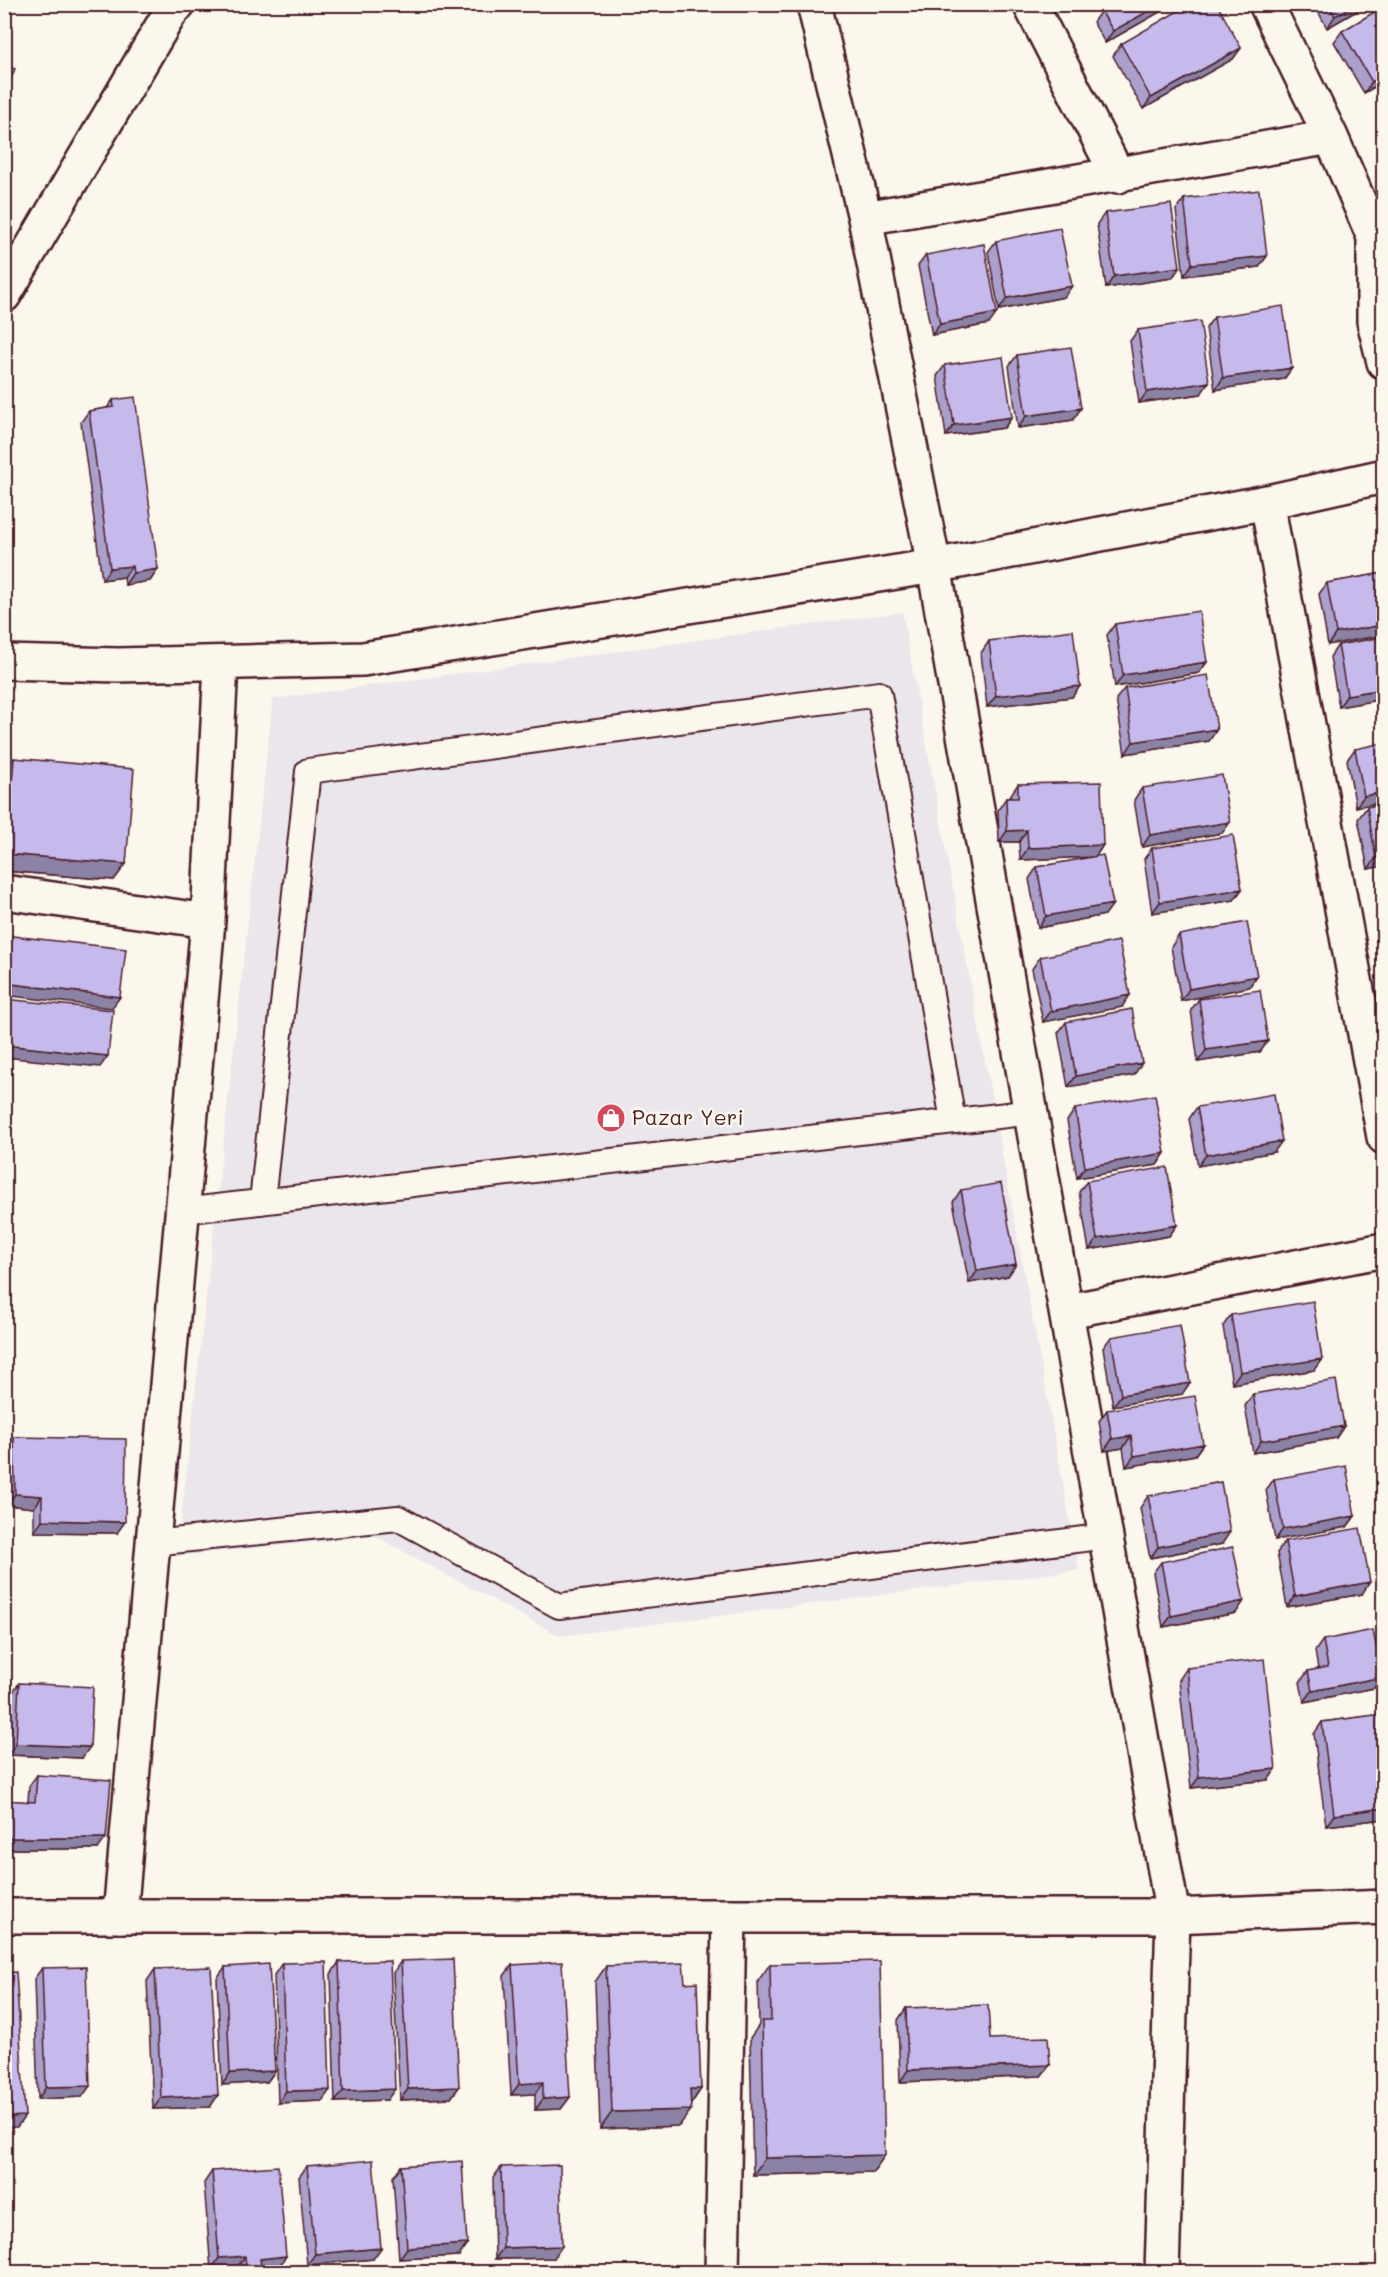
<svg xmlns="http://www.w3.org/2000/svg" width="1388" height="2277" viewBox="0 0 1388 2277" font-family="Mali,sans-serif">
  <rect width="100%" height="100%" fill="#fbf7ec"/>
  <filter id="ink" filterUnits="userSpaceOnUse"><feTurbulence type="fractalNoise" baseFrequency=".0167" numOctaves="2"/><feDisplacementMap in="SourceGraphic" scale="12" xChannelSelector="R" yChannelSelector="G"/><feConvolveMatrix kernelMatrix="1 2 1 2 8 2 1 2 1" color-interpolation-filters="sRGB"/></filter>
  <g filter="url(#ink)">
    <path fill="#ebe5ec" d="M 902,612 L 1079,1570 L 560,1636 L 375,1536 L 177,1556 L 273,699 Z"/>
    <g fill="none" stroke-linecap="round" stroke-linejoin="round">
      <g stroke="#4a1f2b" stroke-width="28">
        <path id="lane" d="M 262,1202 L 308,771 L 879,694 L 953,1121
          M 182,1211 L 1032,1112
          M 152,1543 L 398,1518 L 559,1606 L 1107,1536"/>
      </g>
      <g stroke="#4a1f2b" stroke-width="38">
        <path id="street" d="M 814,4 L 865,218 L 934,566 L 1173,1916 L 1162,2272
          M 1030,4 L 1118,176
          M 1266,4 L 1331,137 L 1374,237 L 1384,247
          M 865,218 L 1331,137
          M 1374,237 L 1374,321 L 1384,362
          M 1267,502 L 1384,1137
          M 4,662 L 118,665 L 363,659 L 934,566 L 1267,502 L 1384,476
          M 4,892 L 208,921
          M 1068,1311 L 1384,1250
          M 120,1916 L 208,921 L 221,664
          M 722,2272 L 729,1916"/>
      </g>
      <g stroke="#4a1f2b" stroke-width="38">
        <path id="secondary" d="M 4,295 L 170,13 L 178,4
          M 4,1916 L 1173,1916 L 1384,1907"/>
      </g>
      <use href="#lane" stroke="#fbf7ec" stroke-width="24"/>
      <use href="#street" stroke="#fbf7ec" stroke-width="33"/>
      <use href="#secondary" stroke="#fbf7ec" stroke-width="33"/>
    </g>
    <path fill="#aaa0cb" stroke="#4a1f2b" stroke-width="1.5" d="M 1101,4 L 1174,4 L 1105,43 L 1093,22 L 1101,11 L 1104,10 Z
      M 1314,4 L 1369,4 L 1327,28 Z
      M 1383,7 L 1383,82 L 1364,93 L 1334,42 L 1342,31 Z
      M 1121,44 L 1241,48 L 1233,59 L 1143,109 L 1113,56 Z
      M 1184,199 L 1267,256 L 1259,267 L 1184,276 L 1176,210 Z
      M 1105,213 L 1180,267 L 1172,278 L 1106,288 L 1097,224 Z
      M 996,241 L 1064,297 L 999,310 L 988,252 Z
      M 926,255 L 989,324 L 932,335 L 918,266 Z
      M 1214,317 L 1292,368 L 1284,379 L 1215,390 L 1206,328 Z
      M 1138,330 L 1201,394 L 1139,403 L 1130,341 Z
      M 1017,355 L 1081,408 L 1073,420 L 1018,428 L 1009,366 Z
      M 945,365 L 1012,417 L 1004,428 L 946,436 L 937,376 Z
      M 113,400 L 158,569 L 150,581 L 125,585 L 124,577 L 102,580 L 81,422 L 89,411 L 107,408 Z
      M 1383,573 L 1328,645 L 1319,594 L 1327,583 Z
      M 1115,624 L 1207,662 L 1199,673 L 1115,687 L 1107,635 Z
      M 1383,637 L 1383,699 L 1339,707 L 1330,657 L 1338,645 Z
      M 989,641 L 1080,686 L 1072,697 L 987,707 L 981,653 Z
      M 1125,688 L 1217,729 L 1209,741 L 1125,754 L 1116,699 Z
      M 1355,749 L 1383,802 L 1356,807 L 1347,760 Z
      M 14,758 L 126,864 L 114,880 L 4,871 L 4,772 Z
      M 1018,784 L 1103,845 L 1096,856 L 1105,915 L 1038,928 L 1029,879 L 1037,867 L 1093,857 L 1020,860 L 1019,842 L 999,842 L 998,810 L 1006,798 L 1010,798 L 1010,796 Z
      M 1142,788 L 1230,822 L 1222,833 L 1142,847 L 1134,800 Z
      M 1383,804 L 1383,866 L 1368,869 L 1358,819 L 1367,807 Z
      M 1152,848 L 1242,889 L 1234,900 L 1152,913 L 1144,859 Z
      M 1383,899 L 1383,936 L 1378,906 Z
      M 1179,935 L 1257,976 L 1249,987 L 1181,1001 L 1171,947 Z
      M 1040,957 L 1122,1007 L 1043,1022 L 1032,969 Z
      M 1199,999 L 1268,1041 L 1260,1052 L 1198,1062 L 1191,1010 Z
      M 1066,1022 L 1134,1075 L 1068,1087 L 1058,1033 Z
      M 1197,1107 L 1274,1152 L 1198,1166 L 1189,1119 Z
      M 1075,1109 L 1165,1153 L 1157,1165 L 1077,1178 L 1067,1121 Z
      M 1087,1181 L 1177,1225 L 1169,1236 L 1089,1250 L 1079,1192 Z
      M 961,1190 L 1016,1264 L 1008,1276 L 969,1283 L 953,1202 Z
      M 1231,1315 L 1314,1370 L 1232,1384 L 1223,1326 Z
      M 1111,1337 L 1182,1394 L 1113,1406 L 1103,1348 Z
      M 1253,1394 L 1344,1426 L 1336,1438 L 1253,1453 L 1245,1406 Z
      M 1107,1410 L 1203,1444 L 1195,1455 L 1126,1467 L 1123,1448 L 1104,1451 L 1099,1421 Z
      M 14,1437 L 117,1533 L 34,1532 L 34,1508 L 7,1505 L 6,1449 Z
      M 1274,1479 L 1355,1516 L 1347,1527 L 1275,1540 L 1266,1490 Z
      M 1148,1496 L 1222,1544 L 1150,1558 L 1140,1508 Z
      M 1285,1541 L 1362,1594 L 1287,1607 L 1277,1553 Z
      M 1161,1562 L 1236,1613 L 1163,1627 L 1153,1573 Z
      M 1323,1640 L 1382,1677 L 1374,1688 L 1304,1702 L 1300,1682 L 1308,1671 L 1318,1669 L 1315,1651 Z
      M 1187,1668 L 1276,1769 L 1268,1780 L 1191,1788 L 1179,1680 Z
      M 19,1683 L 82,1758 L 8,1755 L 11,1695 Z
      M 1383,1714 L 1383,1819 L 1326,1826 L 1314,1734 L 1322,1722 Z
      M 37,1775 L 98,1849 L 4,1849 L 4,1800 L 28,1802 L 29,1786 Z
      M 401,1961 L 459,2087 L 451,2098 L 400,2100 L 393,1973 Z
      M 339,1962 L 387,2100 L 335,2102 L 331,1974 Z
      M 282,1963 L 322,2101 L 278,2103 L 274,1975 Z
      M 770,1964 L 885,2155 L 873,2172 L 753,2175 L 750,2038 L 759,2025 L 758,1981 Z
      M 512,1965 L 570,2097 L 561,2109 L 535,2110 L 535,2094 L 511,2095 L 504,1976 Z
      M 606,1966 L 685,1983 L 701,2089 L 691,2104 L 679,2126 L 600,2129 L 595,1982 Z
      M 225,1967 L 275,2071 L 267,2082 L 222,2085 L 217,1978 Z
      M 42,1968 L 82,2097 L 38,2099 L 34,1979 Z
      M 155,1969 L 218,2095 L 210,2107 L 153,2109 L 147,1981 Z
      M 906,2008 L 990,2039 L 1050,2065 L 1041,2076 L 900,2082 L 898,2020 Z
      M 307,2166 L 373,2259 L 307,2265 L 299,2177 Z
      M 401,2166 L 467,2244 L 459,2256 L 399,2259 L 393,2177 Z
      M 501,2167 L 554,2258 L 495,2259 L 493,2178 Z
      M 212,2171 L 286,2256 L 278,2268 L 258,2269 L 256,2272 L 238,2272 L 237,2268 L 211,2270 L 204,2183 Z"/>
    <path fill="#8b82a5" stroke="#4a1f2b" stroke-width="1.5" d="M 1161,4 L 1174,4 L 1105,43 L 1113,31 Z
      M 1356,4 L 1369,4 L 1327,28 L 1335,16 Z
      M 1241,48 L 1233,59 L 1143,109 L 1151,98 Z
      M 1383,75 L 1383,82 L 1364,93 L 1372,82 Z
      M 1267,256 L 1259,267 L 1184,276 L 1192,264 Z
      M 1180,267 L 1172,278 L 1106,288 L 1114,276 Z
      M 1072,286 L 1064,297 L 999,310 L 1007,298 Z
      M 997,313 L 989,324 L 932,335 L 940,324 Z
      M 1292,368 L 1284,379 L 1215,390 L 1223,378 Z
      M 1209,382 L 1201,394 L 1139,403 L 1147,392 Z
      M 1081,408 L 1073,420 L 1018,428 L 1026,416 Z
      M 1012,417 L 1004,428 L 946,436 L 954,425 Z
      M 132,566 L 124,577 L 102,580 L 110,568 Z
      M 158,569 L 150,581 L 125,585 L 133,573 Z
      M 1383,625 L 1383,635 L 1328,645 L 1336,633 Z
      M 1207,662 L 1199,673 L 1115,687 L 1123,675 Z
      M 1080,686 L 1072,697 L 987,707 L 996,696 Z
      M 1383,689 L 1383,699 L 1339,707 L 1347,695 Z
      M 1217,729 L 1209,741 L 1125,754 L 1133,742 Z
      M 1383,792 L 1383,802 L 1356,807 L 1364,796 Z
      M 1230,822 L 1222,833 L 1142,847 L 1150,835 Z
      M 1027,830 L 1019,842 L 999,842 L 1007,831 Z
      M 1103,845 L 1095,857 L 1020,860 L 1028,848 Z
      M 6,854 L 126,864 L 114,880 L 4,871 L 4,857 Z
      M 1383,856 L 1383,866 L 1368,869 L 1376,858 Z
      M 1242,889 L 1234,900 L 1152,913 L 1160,902 Z
      M 1113,904 L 1105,915 L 1038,928 L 1046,916 Z
      M 1257,976 L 1249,987 L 1181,1001 L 1189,989 Z
      M 4,983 L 120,997 L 112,1008 L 4,995 Z
      M 1130,995 L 1122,1007 L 1043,1022 L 1051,1011 Z
      M 1268,1041 L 1260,1052 L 1198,1062 L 1206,1050 Z
      M 4,1045 L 108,1056 L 100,1067 L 4,1057 Z
      M 1142,1063 L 1134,1075 L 1068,1087 L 1076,1076 Z
      M 1282,1141 L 1274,1152 L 1198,1166 L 1206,1155 Z
      M 1165,1153 L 1157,1165 L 1077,1178 L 1085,1167 Z
      M 1177,1225 L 1169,1236 L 1089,1250 L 1097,1239 Z
      M 1016,1264 L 1008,1276 L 969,1283 L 977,1271 Z
      M 1322,1359 L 1314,1370 L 1232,1384 L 1240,1372 Z
      M 1190,1383 L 1182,1394 L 1113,1406 L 1121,1395 Z
      M 1344,1426 L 1336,1438 L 1253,1453 L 1261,1441 Z
      M 1131,1436 L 1123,1448 L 1104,1451 L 1112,1439 Z
      M 1203,1444 L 1195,1455 L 1126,1467 L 1134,1456 Z
      M 15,1494 L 42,1496 L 34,1508 L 7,1505 Z
      M 1355,1516 L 1347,1527 L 1275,1540 L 1283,1529 Z
      M 42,1520 L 125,1522 L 117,1533 L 34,1532 Z
      M 1230,1532 L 1222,1544 L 1150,1558 L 1158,1547 Z
      M 1370,1582 L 1362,1594 L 1287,1607 L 1295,1596 Z
      M 1244,1601 L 1236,1613 L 1163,1627 L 1171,1616 Z
      M 1382,1677 L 1374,1688 L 1304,1702 L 1312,1691 Z
      M 16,1744 L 90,1747 L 82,1758 L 8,1755 Z
      M 1276,1769 L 1268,1780 L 1191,1788 L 1199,1777 Z
      M 1383,1808 L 1383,1819 L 1326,1826 L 1334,1815 Z
      M 4,1838 L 106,1838 L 98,1849 L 4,1849 Z
      M 1050,2065 L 1041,2076 L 900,2082 L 908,2070 Z
      M 275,2071 L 267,2082 L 222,2085 L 230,2073 Z
      M 543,2082 L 535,2094 L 511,2095 L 519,2084 Z
      M 90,2086 L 82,2097 L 38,2099 L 46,2087 Z
      M 459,2087 L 451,2098 L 400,2100 L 408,2089 Z
      M 395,2089 L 387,2100 L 335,2102 L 343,2091 Z
      M 690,2089 L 701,2089 L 690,2105 Z
      M 330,2090 L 322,2101 L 278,2103 L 286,2091 Z
      M 218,2095 L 210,2107 L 153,2109 L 161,2098 Z
      M 570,2097 L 561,2109 L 535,2110 L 543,2099 Z
      M 691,2110 L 679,2126 L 600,2129 L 612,2112 Z
      M 25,2116 L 17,2127 L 4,2128 L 4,2117 Z
      M 885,2155 L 873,2172 L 753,2175 L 765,2158 Z
      M 467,2244 L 459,2256 L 399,2259 L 407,2248 Z
      M 562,2246 L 554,2258 L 495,2259 L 503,2248 Z
      M 381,2248 L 373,2259 L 307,2265 L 315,2254 Z
      M 245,2256 L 237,2268 L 211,2270 L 219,2258 Z
      M 286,2256 L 278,2268 L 258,2269 L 256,2272 L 243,2272 L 246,2267 L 260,2259 Z"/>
    <path fill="#c6baec" stroke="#4a1f2b" stroke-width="1.5" d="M 1113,4 L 1161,4 L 1113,31 L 1101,11 Z
      M 1190,4 L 1217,4 L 1241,48 L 1151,98 L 1121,44 Z
      M 1328,4 L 1356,4 L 1335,16 Z
      M 1383,7 L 1383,75 L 1372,82 L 1342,31 Z
      M 4,65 L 15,69 L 4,96 Z
      M 1259,190 L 1267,256 L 1192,264 L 1184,199 Z
      M 1171,204 L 1180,267 L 1114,276 L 1105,213 Z
      M 1060,228 L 1072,286 L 1007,298 L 996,241 Z
      M 984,244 L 997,313 L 940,324 L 926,255 Z
      M 1283,306 L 1292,368 L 1223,378 L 1214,317 Z
      M 1200,321 L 1209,382 L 1147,392 L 1138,330 Z
      M 1071,347 L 1081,408 L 1026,416 L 1017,355 Z
      M 1003,357 L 1012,417 L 954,425 L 945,365 Z
      M 135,397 L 158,569 L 133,573 L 132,566 L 110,568 L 89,411 L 114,407 L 113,400 Z
      M 1383,573 L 1383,625 L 1336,633 L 1327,583 Z
      M 1199,611 L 1207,662 L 1123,675 L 1115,624 Z
      M 1073,630 L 1080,686 L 996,696 L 989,641 Z
      M 1383,637 L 1383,689 L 1347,695 L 1338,645 Z
      M 1208,675 L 1217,729 L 1133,742 L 1125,688 Z
      M 1383,743 L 1383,792 L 1364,796 L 1355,749 Z
      M 14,758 L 134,769 L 126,864 L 6,854 Z
      M 1222,775 L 1230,822 L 1150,835 L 1142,788 Z
      M 1101,782 L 1103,845 L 1028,848 L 1027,830 L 1007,831 L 1006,798 L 1018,798 L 1018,784 Z
      M 1383,804 L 1383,856 L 1376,858 L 1367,807 Z
      M 1233,835 L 1242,889 L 1160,902 L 1152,848 Z
      M 1103,855 L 1113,904 L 1046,916 L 1037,867 Z
      M 1247,922 L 1257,976 L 1189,989 L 1179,935 Z
      M 4,935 L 126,949 L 120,997 L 4,983 Z
      M 1119,941 L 1130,995 L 1051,1011 L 1040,957 Z
      M 1260,990 L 1268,1041 L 1206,1050 L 1199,999 Z
      M 4,999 L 113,1010 L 108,1056 L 4,1045 Z
      M 1132,1009 L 1142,1063 L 1076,1076 L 1066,1022 Z
      M 1274,1094 L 1282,1141 L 1206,1155 L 1197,1107 Z
      M 1155,1095 L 1165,1153 L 1085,1167 L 1075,1109 Z
      M 1167,1167 L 1177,1225 L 1097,1239 L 1087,1181 Z
      M 1001,1183 L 1016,1264 L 977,1271 L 961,1190 Z
      M 1313,1301 L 1322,1359 L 1240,1372 L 1231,1315 Z
      M 1180,1325 L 1190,1383 L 1121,1395 L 1111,1337 Z
      M 1336,1380 L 1344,1426 L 1261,1441 L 1253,1394 Z
      M 1195,1396 L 1203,1444 L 1134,1456 L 1131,1436 L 1112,1439 L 1107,1410 Z
      M 14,1437 L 126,1439 L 125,1522 L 42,1520 L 42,1496 L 15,1494 Z
      M 1346,1466 L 1355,1516 L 1283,1529 L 1274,1479 Z
      M 1221,1482 L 1230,1532 L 1158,1547 L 1148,1496 Z
      M 1360,1528 L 1370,1582 L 1295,1596 L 1285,1541 Z
      M 1233,1547 L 1244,1601 L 1171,1616 L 1161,1562 Z
      M 1373,1630 L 1382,1677 L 1312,1691 L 1308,1671 L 1328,1667 L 1323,1640 Z
      M 1264,1659 L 1276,1769 L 1199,1777 L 1187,1668 Z
      M 19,1683 L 93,1687 L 90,1747 L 16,1744 Z
      M 1383,1714 L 1383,1808 L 1334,1815 L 1322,1722 Z
      M 37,1775 L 111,1780 L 106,1838 L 4,1838 L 4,1800 L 35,1802 Z
      M 453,1959 L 459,2087 L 408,2089 L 401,1961 Z
      M 390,1961 L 395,2089 L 343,2091 L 339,1962 Z
      M 880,1961 L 885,2155 L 765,2158 L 762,2021 L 771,2021 L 770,1964 Z
      M 326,1962 L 330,2090 L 286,2091 L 282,1963 Z
      M 562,1962 L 570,2097 L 543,2099 L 543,2082 L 519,2084 L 512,1965 Z
      M 683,1963 L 685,1983 L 697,1982 L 701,2089 L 690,2089 L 691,2110 L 612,2112 L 606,1966 Z
      M 269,1964 L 275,2071 L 230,2073 L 225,1967 Z
      M 86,1967 L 90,2086 L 46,2087 L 42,1968 Z
      M 211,1967 L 218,2095 L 161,2098 L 155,1969 Z
      M 16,1972 L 25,2116 L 4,2117 L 4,1973 Z
      M 988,2005 L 990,2039 L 1048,2037 L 1050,2065 L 908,2070 L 906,2008 Z
      M 373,2160 L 381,2248 L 315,2254 L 307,2166 Z
      M 462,2161 L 467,2244 L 407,2248 L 401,2166 Z
      M 560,2165 L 562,2246 L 503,2248 L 501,2167 Z
      M 278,2166 L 286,2256 L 260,2259 L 261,2266 L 246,2267 L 245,2256 L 219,2258 L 212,2171 Z"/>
  </g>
  <defs>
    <g id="shop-disc" transform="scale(1.5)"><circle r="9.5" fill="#d1495b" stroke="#fbf7ec"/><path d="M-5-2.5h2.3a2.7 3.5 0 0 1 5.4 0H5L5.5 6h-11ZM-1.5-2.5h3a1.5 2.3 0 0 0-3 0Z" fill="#fff"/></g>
  </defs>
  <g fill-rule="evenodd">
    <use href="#shop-disc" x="611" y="1118"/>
  </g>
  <g text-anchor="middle" stroke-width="5" stroke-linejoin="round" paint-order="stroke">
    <g font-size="21" fill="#4a1f2b" stroke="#fbf7ec" text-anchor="start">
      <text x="632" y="1125">Pazar Yeri</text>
    </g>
  </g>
  <rect width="1388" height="2277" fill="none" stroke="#fbf7ec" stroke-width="24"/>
  <rect x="12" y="12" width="1364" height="2253" fill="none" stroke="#4a1f2b" stroke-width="2" filter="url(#ink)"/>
</svg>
